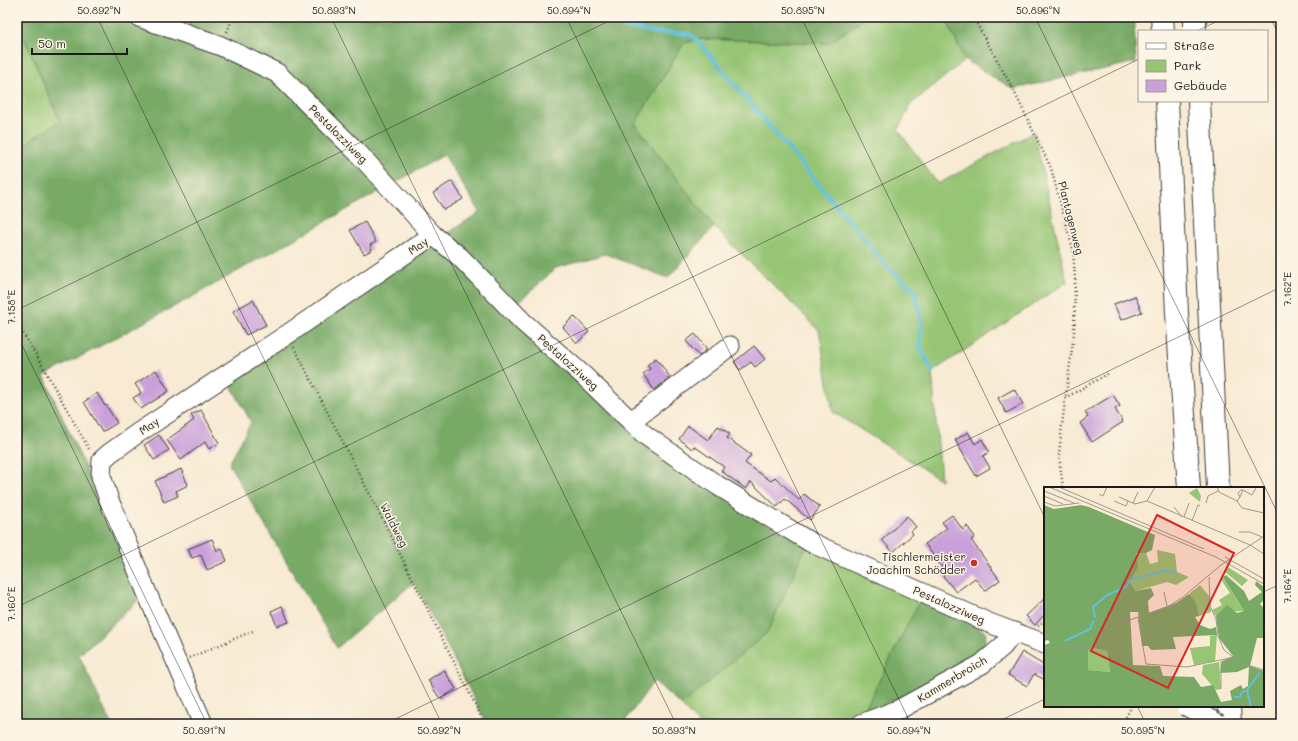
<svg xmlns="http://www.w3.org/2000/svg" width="1298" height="741" viewBox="0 0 1298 741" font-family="Mali,sans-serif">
  <rect width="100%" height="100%" fill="#fcf5e5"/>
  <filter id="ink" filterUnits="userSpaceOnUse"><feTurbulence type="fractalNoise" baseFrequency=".025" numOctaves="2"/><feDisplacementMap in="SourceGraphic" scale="8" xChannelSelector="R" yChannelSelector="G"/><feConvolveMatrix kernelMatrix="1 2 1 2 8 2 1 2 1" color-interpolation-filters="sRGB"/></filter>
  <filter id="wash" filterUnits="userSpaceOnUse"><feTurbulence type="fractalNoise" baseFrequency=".012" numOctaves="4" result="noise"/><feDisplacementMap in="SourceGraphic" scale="16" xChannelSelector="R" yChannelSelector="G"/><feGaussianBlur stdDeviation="0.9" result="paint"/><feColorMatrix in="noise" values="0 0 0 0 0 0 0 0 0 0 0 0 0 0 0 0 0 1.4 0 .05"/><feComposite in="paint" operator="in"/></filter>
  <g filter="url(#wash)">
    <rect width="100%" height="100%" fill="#f8ead3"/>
    <path fill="#96c574" stroke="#597048" d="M 17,17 L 26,17 L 21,30 L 60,122 L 17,149 Z
      M 866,17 L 945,17 L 965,60 L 910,105 L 898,130 L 938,184 L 1034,132 L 1067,282 L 932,372 L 941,480 L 833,412 L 819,330 L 714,227 L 635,124 L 684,43 L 700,39 L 828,43 Z
      M 808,546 L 921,598 L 861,717 L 839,724 L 699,724 L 681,705 Z"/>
    <path fill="#78aa66" stroke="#4a6341" d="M 26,17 L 866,17 L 829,43 L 700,39 L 684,43 L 635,124 L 714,227 L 668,278 L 605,254 L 556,268 L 508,312 L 647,441 L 691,479 L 757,518 L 807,544 L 768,632 L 681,705 L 654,681 L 623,724 L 487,724 L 414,582 L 337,648 L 229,464 L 251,422 L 227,378 L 480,212 L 444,155 L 192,297 L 44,376 L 143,596 L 79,655 L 111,724 L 17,724 L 17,149 L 60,121 L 21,30 Z
      M 945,17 L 1134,17 L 1136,62 L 1013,89 L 965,60 Z
      M 921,598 L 986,632 L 983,655 L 861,717 Z"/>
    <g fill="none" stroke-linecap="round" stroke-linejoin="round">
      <path stroke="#5ec2dc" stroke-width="4" d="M 610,17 L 624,27 L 652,32 L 690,34 L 703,47 L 887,266 L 914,290 L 921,313 L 920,346 L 932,372"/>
    </g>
    <g id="blocks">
      <path fill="#c9a0da" d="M 452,181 L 463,199 L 444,210 L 433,193 Z
        M 365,222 L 376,242 L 370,245 L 372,250 L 364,254 L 350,230 Z
        M 1135,296 L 1142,312 L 1121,320 L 1114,304 Z
        M 253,300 L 266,325 L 246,335 L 233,311 Z
        M 574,316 L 589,332 L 577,343 L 563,327 Z
        M 695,334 L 707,349 L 699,356 L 686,341 Z
        M 754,346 L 765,359 L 755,367 L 751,362 L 740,370 L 734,362 Z
        M 656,358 L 670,377 L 654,390 L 643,374 L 650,369 L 647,365 Z
        M 156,370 L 169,391 L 141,409 L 133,398 L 141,393 L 135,384 Z
        M 1014,389 L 1023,404 L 1006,413 L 998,398 Z
        M 97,393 L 105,406 L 106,405 L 117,423 L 102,432 L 84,402 Z
        M 1113,395 L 1120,406 L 1115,409 L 1123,422 L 1092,442 L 1080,423 L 1088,417 L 1085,412 Z
        M 201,410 L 219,443 L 209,449 L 205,442 L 181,460 L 167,440 L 194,420 L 191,415 Z
        M 688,426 L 708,440 L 718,426 L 730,434 L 727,438 L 751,455 L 745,463 L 771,481 L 775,477 L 799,500 L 804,494 L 820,507 L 810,520 L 785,499 L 777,507 L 751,482 L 746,489 L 721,471 L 724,467 L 694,446 L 692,449 L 679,439 Z
        M 968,432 L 975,444 L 982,439 L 989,452 L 983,456 L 990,468 L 976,476 L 955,440 Z
        M 159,435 L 169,450 L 154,460 L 144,445 Z
        M 181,469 L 188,485 L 176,491 L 178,496 L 164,502 L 155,481 Z
        M 952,515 L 963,530 L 967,526 L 975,537 L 971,540 L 1000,580 L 985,591 L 975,578 L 956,592 L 943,576 L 946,573 L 925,544 L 947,528 L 942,522 Z
        M 907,516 L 916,527 L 911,531 L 913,534 L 893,552 L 882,540 Z
        M 212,539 L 217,551 L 222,549 L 227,561 L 207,570 L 201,555 L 192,558 L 188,549 Z
        M 1045,598 L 1045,614 L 1035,625 L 1026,616 Z
        M 282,606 L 289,622 L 277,626 L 271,611 Z
        M 1022,652 L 1045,666 L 1045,680 L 1034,674 L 1027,686 L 1008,675 Z
        M 444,670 L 456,689 L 440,699 L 428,680 Z"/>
    </g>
  </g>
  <g filter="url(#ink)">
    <use href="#blocks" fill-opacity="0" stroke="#3d3b37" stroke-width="1"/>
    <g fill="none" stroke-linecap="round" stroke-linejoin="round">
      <g stroke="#3d3b37" stroke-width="21">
        <path id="minor" d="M 139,17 L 221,46 L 277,73 L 359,154 L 433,235 L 460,257 L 523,322 L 583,375 L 645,435 L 717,485 L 810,542 L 989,623 L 1045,644
          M 631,421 L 730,346
          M 203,724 L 149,598 L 109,500 L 101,476 L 102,460 L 110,453 L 138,433 L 288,334 L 433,235
          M 861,724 L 898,710 L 982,664 L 1003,646 L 1014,632"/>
      </g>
      <g stroke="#3d3b37" stroke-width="24">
        <path id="highway" d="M 1162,17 L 1163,31
          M 1195,17 L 1195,31
          M 1167,101 L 1177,313 L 1189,488
          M 1199,101 L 1218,488
          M 1229,706 L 1230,724"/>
      </g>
      <path stroke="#3d3b37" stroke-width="2.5" stroke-dasharray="1 3" stroke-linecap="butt" d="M 973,17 L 1013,89 L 1051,168 L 1073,250 L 1075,278 L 1074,333 L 1062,425 L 1059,455 L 1063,488
        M 227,32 L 233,17
        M 17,323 L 42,365 L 90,451
        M 294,347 L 386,526 L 485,724
        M 1065,398 L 1109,373
        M 1038,626 L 1045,620
        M 189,658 L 255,630
        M 473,724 L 483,719
        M 1122,724 L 1132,706"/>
      <use href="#minor" stroke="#fff" stroke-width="19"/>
      <use href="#highway" stroke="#fff" stroke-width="22"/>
      <g stroke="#3d3b37" stroke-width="21" stroke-linecap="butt">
        <path id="minor-bridge" d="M 1186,706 L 1219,724"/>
      </g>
      <use href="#minor-bridge" stroke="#fff" stroke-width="19"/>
    </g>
  </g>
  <path fill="none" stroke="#1c1c1c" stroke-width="1" stroke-opacity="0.45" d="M 97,17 L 442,724M 331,17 L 676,724M 566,17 L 911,724M 801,17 L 1045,518M 1035,17 L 1281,520M 1270,17 L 1281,39M 1197,31 L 1226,17M 17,310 L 617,17M 17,335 L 207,724M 1263,592 L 1281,584M 17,607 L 1139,59M 1137,706 L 1146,724M 385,724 L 1281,287M 993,724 L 1045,699"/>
  <circle fill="#c8321e" stroke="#fcf5e5" stroke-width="1.5" cx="974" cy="563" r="4"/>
  <g text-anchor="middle" stroke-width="3" stroke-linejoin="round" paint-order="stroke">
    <g font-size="11" fill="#1c1c1c" stroke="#fcf5e5">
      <text transform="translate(338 134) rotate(45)" y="4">Pestalozziweg</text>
      <text transform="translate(1071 218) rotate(76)" y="4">Plantagenweg</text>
      <text transform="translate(418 246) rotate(-34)" y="4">May</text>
      <text transform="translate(568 362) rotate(42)" y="4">Pestalozziweg</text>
      <text transform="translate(149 426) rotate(-34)" y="4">May</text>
      <text transform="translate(394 525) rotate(63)" y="4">Waldweg</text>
      <text transform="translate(949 605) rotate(24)" y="4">Pestalozziweg</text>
      <text transform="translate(952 679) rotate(-31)" y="4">Kammerbroich</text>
    </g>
    <g font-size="11" fill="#1c1c1c" stroke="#fcf5e5" text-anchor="end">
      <text x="966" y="561">Tischlermeister<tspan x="966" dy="13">Joachim Schödder</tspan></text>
    </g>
  </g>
  <g transform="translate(1044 487)">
    <rect width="220" height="220" fill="#f8ead3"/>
    <path d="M 153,1 L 157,9 L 156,15 L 145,6 ZM 113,63 L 131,67 L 133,85 L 145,90 L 132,98 L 123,95 L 92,104 L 86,95 L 92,66 L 102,66 L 106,77 L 114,75 ZM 184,80 L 204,93 L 198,99 L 180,84 ZM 179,90 L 193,113 L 200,124 L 178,125 L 172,129 L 168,123 L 178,118 L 175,113 L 186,106 L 176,91 ZM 156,98 L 166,110 L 167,125 L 155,129 L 145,107 ZM 173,148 L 171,174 L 150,178 L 146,161 L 166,159 L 166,149 ZM 49,161 L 63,164 L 66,185 L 44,183 L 44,164 ZM 175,175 L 177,202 L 172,203 L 158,187 L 159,178 Z" fill="#96c574"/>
    <path d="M 0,18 L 10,22 L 37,18 L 45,20 L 111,48 L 108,63 L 102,66 L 92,66 L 94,80 L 86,95 L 92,104 L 107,101 L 110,108 L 104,114 L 105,126 L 132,116 L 145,107 L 152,116 L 155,129 L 151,130 L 156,138 L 166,142 L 172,140 L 173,148 L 129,150 L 132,162 L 107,163 L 104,159 L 98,159 L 94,125 L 86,125 L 89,178 L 116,179 L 119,189 L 150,190 L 157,200 L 169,198 L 177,215 L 188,213 L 186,204 L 197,198 L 199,202 L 204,199 L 205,180 L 193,185 L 176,186 L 178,174 L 189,169 L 175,151 L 172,129 L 183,118 L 193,126 L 200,124 L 179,90 L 182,88 L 200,104 L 205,114 L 218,105 L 211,98 L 212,94 L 220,100 L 220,113 L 216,117 L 220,121 L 220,151 L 213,151 L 206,179 L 220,184 L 220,220 L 0,220 L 0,158 L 6,156 L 4,153 L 0,154 ZM 49,161 L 63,164 L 66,185 L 44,183 L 44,164 Z" fill="#78aa66" fill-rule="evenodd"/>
    <path fill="none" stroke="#5ec2dc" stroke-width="2" d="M 51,131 L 49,120 L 63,108 L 82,100 L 86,93 L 124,83 L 133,86M 21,154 L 46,142 L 50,133M 190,210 L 196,210 L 198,205 L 202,204M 207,220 L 203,203 L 216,185"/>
    <path fill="none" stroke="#a0988a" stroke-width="1" d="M 5,0 L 172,70 L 220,97M 15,0 L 160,62M 173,0 L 175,5 L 193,14 L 198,21 L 220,26M 199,3 L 208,8 L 212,1M 0,4 L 30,16M 55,7 L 59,9 L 63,0M 0,9 L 19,17M 75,10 L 91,17 L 103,14 L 206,58 L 220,67M 70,14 L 82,19 L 84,14M 103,14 L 111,0M 193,14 L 196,10 L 199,3 L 197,3 L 194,6 L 196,10M 0,15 L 11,19 L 35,16M 89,16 L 94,5M 162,16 L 164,9 L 174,4M 130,20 L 138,30M 140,30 L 145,16M 148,34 L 154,18 L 156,19M 195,45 L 206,45 L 218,50M 181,70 L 220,92M 165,90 L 166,119 L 172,132 L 174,149 L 180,163 L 197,176 L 220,183M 120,105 L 123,119M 94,131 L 102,177 L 143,180 L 190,170M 0,161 L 45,161 L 69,139 L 125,119 L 139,110 L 177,78 L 220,49M 177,174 L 177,202"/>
    <path fill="#d62828" fill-opacity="0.15" stroke="#d62828" stroke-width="2" d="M 113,28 L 190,66 L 124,201 L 47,164 Z"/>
    <rect width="220" height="220" fill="none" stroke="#1c1c1c" stroke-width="2"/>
  </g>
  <rect width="1298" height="741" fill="none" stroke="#fcf5e5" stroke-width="44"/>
  <rect x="1138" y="30" width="130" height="72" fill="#fcf5e5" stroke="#a29e95"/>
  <rect x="1146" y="43" width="20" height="6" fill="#ffffff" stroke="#a29e95"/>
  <text x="1174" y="50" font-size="12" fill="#1c1c1c">Straße</text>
  <rect x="1146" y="60" width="20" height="12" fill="#96c574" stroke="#a29e95"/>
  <text x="1174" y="70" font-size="12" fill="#1c1c1c">Park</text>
  <rect x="1146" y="80" width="20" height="12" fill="#c9a0da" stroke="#a29e95"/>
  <text x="1174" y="90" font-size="12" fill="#1c1c1c">Gebäude</text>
  <path d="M32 48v6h95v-6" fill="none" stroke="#1c1c1c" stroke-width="2"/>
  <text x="38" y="48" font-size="12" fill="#1c1c1c" stroke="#fcf5e5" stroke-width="3" paint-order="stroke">50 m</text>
  <rect x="22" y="22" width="1254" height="697" fill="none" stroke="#1c1c1c" stroke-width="1.5"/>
  <g font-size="10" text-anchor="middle" fill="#1c1c1c">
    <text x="99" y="14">50.892°N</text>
    <text x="334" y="14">50.893°N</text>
    <text x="569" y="14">50.894°N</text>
    <text x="803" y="14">50.895°N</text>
    <text x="1038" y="14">50.896°N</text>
    <text transform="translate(1287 289) rotate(-90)" y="4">7.162°E</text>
    <text transform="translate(11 307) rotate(-90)" y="4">7.158°E</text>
    <text transform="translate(1287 586) rotate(-90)" y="4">7.164°E</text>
    <text transform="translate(11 604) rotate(-90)" y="4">7.160°E</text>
    <text x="204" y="734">50.891°N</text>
    <text x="439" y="734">50.892°N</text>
    <text x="674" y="734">50.893°N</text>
    <text x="909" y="734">50.894°N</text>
    <text x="1143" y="734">50.895°N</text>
  </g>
</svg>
